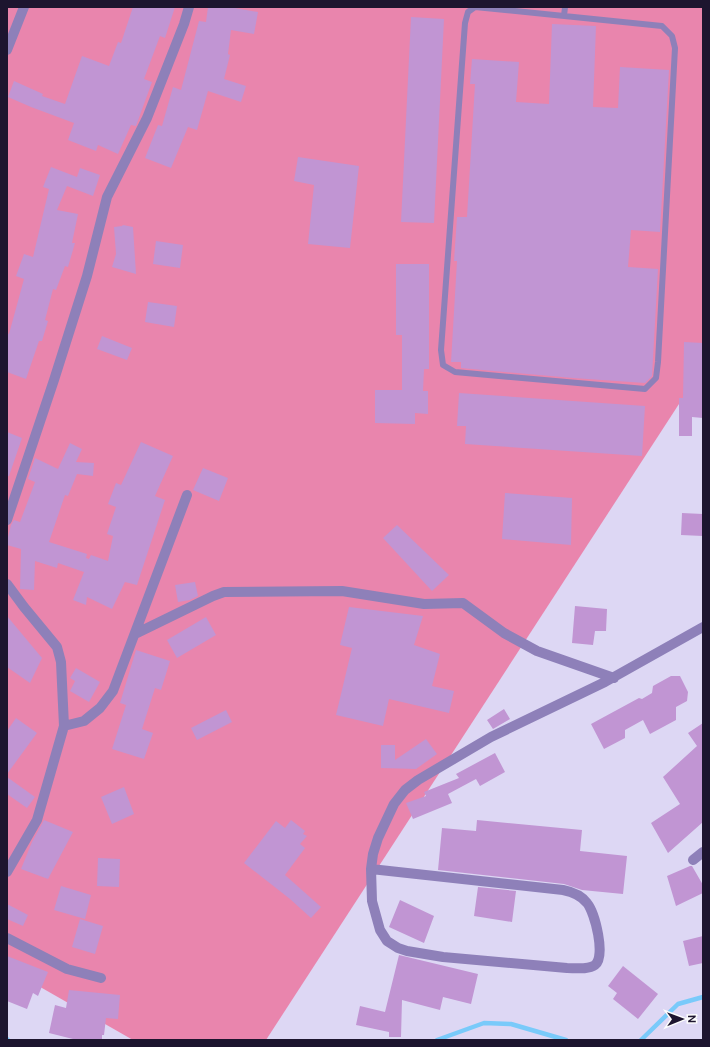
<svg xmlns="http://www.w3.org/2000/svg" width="710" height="1047" viewBox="0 0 710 1047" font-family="'DM Sans',sans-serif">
  <rect width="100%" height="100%" fill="#ddd7f4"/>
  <path fill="#e985ad" d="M 7,7 L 703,7 L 703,367 L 266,1040 L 133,1040 L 7,968 Z"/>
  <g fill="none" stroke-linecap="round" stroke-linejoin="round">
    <path stroke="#79cafa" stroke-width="4.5" d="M 7,1039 L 8,1040
      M 437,1040 L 484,1023 L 511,1024 L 566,1040
      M 641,1040 L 678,1004 L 703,997"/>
  </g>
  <path fill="#c195d3" d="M 133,7 L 175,7 L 165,38 L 160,36 L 144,79 L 152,82 L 136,126 L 131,125 L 118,154 L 98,145 L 96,151 L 68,140 L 74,123 L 31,107 L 8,97 L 14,81 L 43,94 L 42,96 L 65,104 L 82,56 L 109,66 L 118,42 L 121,43 Z
    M 208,7 L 229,7 L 258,12 L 254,34 L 231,30 L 228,54 L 230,55 L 224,79 L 246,86 L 241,102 L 208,91 L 197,130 L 188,127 L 171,168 L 145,158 L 158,125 L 162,126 L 173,87 L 181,90 L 199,21 L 206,22 Z
    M 411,17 L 444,19 L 434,223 L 401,222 Z
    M 552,24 L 596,26 L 593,107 L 618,108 L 620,67 L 669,70 L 660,232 L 631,230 L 628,267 L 658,269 L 652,376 L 645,383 L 573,378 L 461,368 L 461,362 L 451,362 L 457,261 L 454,261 L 457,217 L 467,217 L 475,84 L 470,84 L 472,59 L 519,62 L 516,102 L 549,104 Z
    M 298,157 L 359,166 L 350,248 L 308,244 L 314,185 L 294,181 Z
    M 51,167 L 77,177 L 80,168 L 100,175 L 93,196 L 67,186 L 57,210 L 78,214 L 72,243 L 75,243 L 68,267 L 65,266 L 56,290 L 53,289 L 45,320 L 48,321 L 42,341 L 39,341 L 26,379 L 7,372 L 7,333 L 9,334 L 24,279 L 16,276 L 24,254 L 33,257 L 49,189 L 43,187 Z
    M 123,225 L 133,227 L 136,274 L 112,267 L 116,254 L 114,227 L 122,226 Z
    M 156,241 L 183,245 L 180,268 L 153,264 Z
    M 396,264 L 429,264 L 429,369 L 424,369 L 423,391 L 428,391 L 428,414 L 415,413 L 415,424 L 375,423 L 375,390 L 402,390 L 402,335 L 396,335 Z
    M 148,302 L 177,306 L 174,327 L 145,322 Z
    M 102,336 L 132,348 L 127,360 L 97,349 Z
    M 684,342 L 703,343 L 703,418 L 692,417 L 692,436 L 679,436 L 679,398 L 683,398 Z
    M 459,393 L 645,406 L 642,456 L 465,444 L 466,426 L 457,426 Z
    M 7,432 L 22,438 L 9,476 L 7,476 Z
    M 141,442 L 173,456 L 155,496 L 165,500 L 137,585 L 125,582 L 112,609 L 87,597 L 86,605 L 73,600 L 84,572 L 58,563 L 57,568 L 35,561 L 34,590 L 20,589 L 21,549 L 7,545 L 7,541 L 11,525 L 14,520 L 20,522 L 35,482 L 28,479 L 35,458 L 58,469 L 70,443 L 82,449 L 76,462 L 94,463 L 93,476 L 77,474 L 68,496 L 65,495 L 49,542 L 87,554 L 86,558 L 89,559 L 91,555 L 108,561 L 113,536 L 107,534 L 116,507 L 108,504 L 116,483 L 121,485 Z
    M 203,468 L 228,478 L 219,501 L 193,490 Z
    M 505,493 L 572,498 L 571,545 L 502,539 Z
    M 682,513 L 703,514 L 703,536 L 681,535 Z
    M 397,525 L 449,575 L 432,591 L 383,538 Z
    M 195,582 L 198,596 L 190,600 L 178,602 L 175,585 Z
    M 575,606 L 607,609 L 606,631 L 595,631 L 593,645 L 572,643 Z
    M 349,607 L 423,616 L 414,645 L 440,654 L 432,686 L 454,691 L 449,713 L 389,699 L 383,726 L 336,715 L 352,648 L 340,645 Z
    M 7,616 L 42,658 L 30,683 L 7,667 Z
    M 206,617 L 216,635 L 177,658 L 167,640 Z
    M 136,650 L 170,661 L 161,690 L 155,688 L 142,729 L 153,733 L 144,759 L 112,749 L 126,705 L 120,703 Z
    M 76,668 L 100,682 L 89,702 L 70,691 L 75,681 L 70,678 Z
    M 671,676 L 680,676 L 688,692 L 687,701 L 676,707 L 676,720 L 650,734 L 643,720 L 625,730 L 625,738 L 604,749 L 591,724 L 639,698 L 642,699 L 652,693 L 653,686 Z
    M 504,709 L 510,719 L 493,729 L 487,720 Z
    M 226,710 L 232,722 L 197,740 L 191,728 Z
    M 16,718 L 37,733 L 7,774 L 7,731 Z
    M 703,723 L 703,822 L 668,853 L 651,823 L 680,804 L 663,777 L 697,746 L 688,733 Z
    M 426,739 L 437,754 L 416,769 L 381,768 L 381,745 L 395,745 L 395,760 Z
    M 495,753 L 505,772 L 480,786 L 476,779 L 448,794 L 452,803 L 413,819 L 406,803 L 426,796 L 424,792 L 459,778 L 456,774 Z
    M 7,777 L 35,797 L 27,808 L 7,794 Z
    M 124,787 L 134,814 L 112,824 L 101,797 Z
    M 44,820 L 73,832 L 48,879 L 21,869 L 32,842 Z
    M 291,820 L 305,831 L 303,834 L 307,836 L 300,844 L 305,848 L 285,875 L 321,907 L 311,918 L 290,899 L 244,863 L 276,821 L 285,828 Z
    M 477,820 L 582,830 L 580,851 L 627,856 L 623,894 L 582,890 L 564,884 L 438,870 L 442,828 L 476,831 Z
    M 98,858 L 120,859 L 119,887 L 97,886 Z
    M 690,866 L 692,866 L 703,885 L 703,893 L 676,906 L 667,876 Z
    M 61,886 L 91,895 L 85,919 L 54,910 Z
    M 478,887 L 516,891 L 512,922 L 474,916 Z
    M 400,900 L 434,916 L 424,943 L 389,927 Z
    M 7,904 L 28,915 L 23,926 L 7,919 Z
    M 80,919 L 103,926 L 95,954 L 72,947 Z
    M 703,936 L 703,963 L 689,966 L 683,941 Z
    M 399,955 L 478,974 L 471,1004 L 443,997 L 440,1010 L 402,1000 L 401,1037 L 389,1037 L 389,1032 L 356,1025 L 360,1006 L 385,1012 Z
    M 7,956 L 48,972 L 38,996 L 33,993 L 27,1009 L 7,1001 Z
    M 623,966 L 658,994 L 638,1019 L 613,999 L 617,993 L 608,986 Z
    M 69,990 L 120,995 L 118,1019 L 106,1018 L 104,1035 L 102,1035 L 102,1040 L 73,1040 L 73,1039 L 49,1033 L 55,1005 L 66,1008 Z"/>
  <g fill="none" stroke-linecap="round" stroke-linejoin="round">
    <path stroke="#8e80b9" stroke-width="6" d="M 475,7 L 468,12 L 465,23 L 441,350 L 443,365 L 455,372 L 645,389 L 656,378 L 658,362 L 675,48 L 672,36 L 662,26 L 475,7
      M 564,16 L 565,7"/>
    <path stroke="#8e80b9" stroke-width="10" d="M 7,50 L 24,7
      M 7,520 L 54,380 L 87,276 L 107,197 L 147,118 L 184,24 L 189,7
      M 7,584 L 24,607 L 57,647 L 61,662 L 64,726 L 37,820 L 7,872
      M 135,634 L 213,596 L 224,592 L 342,591 L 424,604 L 463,603 L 504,633 L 537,651 L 614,678
      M 64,726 L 84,721 L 100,708 L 113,691 L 187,495
      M 693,860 L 703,852
      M 371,869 L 563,890 C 573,892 581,895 587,903 C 595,913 606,956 595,965 C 588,970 575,968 567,968 L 443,957 L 407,951 L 398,948 L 387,941 L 380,930 L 372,901 L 371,869 L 373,854 L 378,838 L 394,804 L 405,790 L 418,780 L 491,737 L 605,682 L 703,627
      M 7,938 L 67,969 L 101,978"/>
  </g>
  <rect width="710" height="1047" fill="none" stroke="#1d152f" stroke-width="16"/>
  <g transform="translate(682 1019) rotate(89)" stroke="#fcfcfc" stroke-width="3" paint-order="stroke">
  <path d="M0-3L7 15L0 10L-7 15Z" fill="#1d152f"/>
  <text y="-6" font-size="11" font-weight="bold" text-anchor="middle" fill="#1d152f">N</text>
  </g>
</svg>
